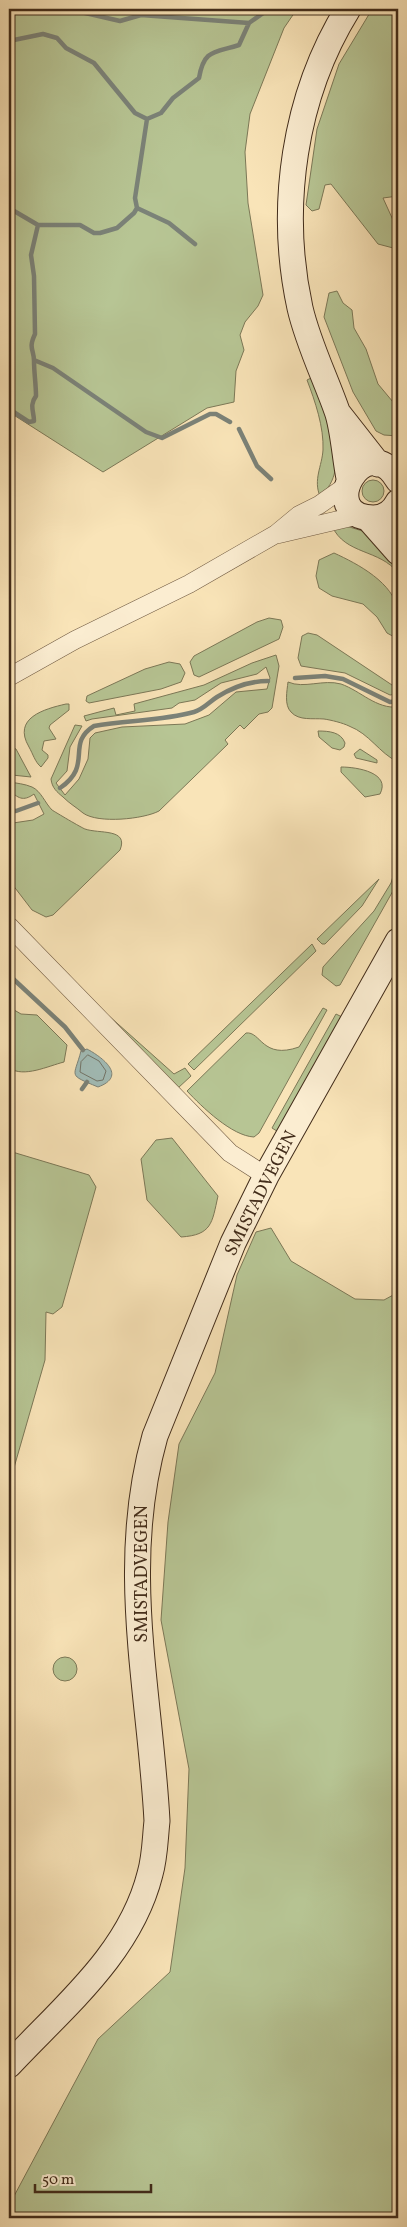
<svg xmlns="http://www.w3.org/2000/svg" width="407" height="2227" viewBox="0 0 407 2227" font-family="Vollkorn,serif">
  <rect width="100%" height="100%" fill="#f9e4b8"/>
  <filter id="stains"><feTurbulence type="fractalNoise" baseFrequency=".004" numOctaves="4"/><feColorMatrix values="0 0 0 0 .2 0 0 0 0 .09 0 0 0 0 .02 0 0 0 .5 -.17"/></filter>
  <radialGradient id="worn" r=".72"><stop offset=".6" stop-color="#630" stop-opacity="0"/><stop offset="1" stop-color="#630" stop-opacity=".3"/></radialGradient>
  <path fill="#b7c594" stroke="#7c7857" d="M 9,9 L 297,9 L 284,28 L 250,114 L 245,152 L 248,203 L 263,295 L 258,306 L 245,322 L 240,335 L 244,350 L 236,371 L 234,402 L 207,408 L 103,472 L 9,412 Z
    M 375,9 L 398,9 L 398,196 L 383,198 L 398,231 L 397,249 L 378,244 L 331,184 L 325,185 L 319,209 L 312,211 L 306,205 L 317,129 L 339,64 L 371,11 Z
    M 337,291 L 343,303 L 352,310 L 354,328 L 366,349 L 378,384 L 398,408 L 398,436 L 384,435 L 376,431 L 353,392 L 324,317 L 329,293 Z
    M 311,378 C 326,409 354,469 320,496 C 313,480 322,466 323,450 C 324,427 315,401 307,380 Z
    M362 491a11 11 0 1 1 22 0a11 11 0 1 1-22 0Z
    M 343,525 L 369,533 L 398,561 L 398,573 C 380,549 345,555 332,526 Z
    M 334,553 C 358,564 394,583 398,611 C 399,620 398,630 398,639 L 387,633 L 377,617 L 363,604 L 332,596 L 319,588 L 316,576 L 319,560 Z
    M 269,618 L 281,620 L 283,627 L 279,639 L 199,677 L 194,675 L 190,662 L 194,656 L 257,622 Z
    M 308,633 L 317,635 L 395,687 L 398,690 L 396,694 L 390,695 L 345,673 L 301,666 L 298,658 L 302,636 Z
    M 276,655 L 279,666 L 272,708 L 268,712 L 259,714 L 244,729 L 240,725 L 225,740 L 228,744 L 159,811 C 144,819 98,824 83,813 C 76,807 70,804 63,797 C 57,792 52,788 51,779 L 75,725 L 82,726 L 70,747 L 67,771 L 56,783 L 65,795 L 79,779 L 88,759 L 90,738 L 95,733 L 122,727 L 185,724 L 209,715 L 236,692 L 267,689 L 270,678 L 266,667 L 257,674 L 221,683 L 195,700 L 179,703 L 172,708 L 92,719 L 86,721 L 84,716 L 114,708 L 116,715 L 135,711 L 134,704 L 204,685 L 252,663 Z
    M 169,662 L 180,664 L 185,673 L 181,682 L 161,689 L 89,703 L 86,701 L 87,696 L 145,669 Z
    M 288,682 C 304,689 323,679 341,684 C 361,691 376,709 398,707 L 398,762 C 379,753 370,734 349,726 C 343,723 331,720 324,719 C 313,718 299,721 291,712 C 284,705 287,691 288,682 Z
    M 66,704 L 69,704 L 69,710 L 50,725 L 49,728 L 56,739 L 44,741 L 42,750 L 48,755 L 48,758 L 41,767 C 35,762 33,754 29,747 C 12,718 44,709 66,704 Z
    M 318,731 C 329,731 341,732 345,743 L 344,747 L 340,750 L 332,748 L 319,737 Z
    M 9,746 L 16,749 L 31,777 L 12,775 L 9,771 Z
    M 360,749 L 377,760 L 377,763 L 356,758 L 354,754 Z
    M 341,767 C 358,767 391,773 380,794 L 365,797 L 341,772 Z
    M 9,782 C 16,783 25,784 32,787 C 41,791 45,803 52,810 C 55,812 82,828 85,829 C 99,834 129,828 120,850 L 53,915 L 46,917 L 32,910 L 9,880 L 9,814 L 13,823 L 33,820 L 44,814 L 34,794 C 23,802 18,798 9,790 Z
    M 398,860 L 398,882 L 340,985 L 336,986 L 322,975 L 323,967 L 374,911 L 391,883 Z
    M 379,879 L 362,906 L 325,944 L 322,944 L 317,939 Z
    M 312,944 L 316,951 L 194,1070 L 188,1064 Z
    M 9,1007 L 21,1014 L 37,1015 L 67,1045 L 64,1062 C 48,1066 24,1078 9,1068 Z
    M 323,1008 L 327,1010 L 259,1133 L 254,1137 C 232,1136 202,1107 187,1091 L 246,1033 C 261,1031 262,1060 299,1047 Z
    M 336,1014 L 344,1018 L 280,1133 L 272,1128 Z
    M 109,1016 L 174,1074 L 185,1068 L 191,1076 L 178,1088 Z
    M 172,1138 L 218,1196 C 212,1223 212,1235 181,1237 L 147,1200 L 141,1159 L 156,1140 Z
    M 9,1151 L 89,1175 L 96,1187 L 62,1307 L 53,1314 L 46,1312 L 45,1360 L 9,1485 Z
    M 271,1228 L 291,1261 L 355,1299 L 384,1300 L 395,1294 L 398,1288 L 398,2218 L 10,2218 L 13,2198 L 98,2039 L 170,1972 L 185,1868 L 189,1769 L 161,1620 L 168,1522 L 179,1444 L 215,1373 L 237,1275 L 256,1232 Z
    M53 1669a12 12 0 1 1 24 0a12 12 0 1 1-24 0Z"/>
  <path fill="#a1bcb7" stroke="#7b8278" d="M 87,1049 C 102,1057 128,1076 98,1087 C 67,1074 74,1078 81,1051 Z"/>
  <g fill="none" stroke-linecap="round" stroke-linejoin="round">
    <path stroke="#727468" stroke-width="1" d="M 88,1055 L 99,1061 L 106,1071 L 103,1080 L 97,1081 L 80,1072 L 81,1062 Z"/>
    <path stroke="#7b8278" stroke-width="4.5" d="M 68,9 L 120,21 L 141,15 L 249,23 L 269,9
      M 9,41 L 43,34 L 57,38 L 66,48 L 94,63 L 135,113 L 147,119
      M 9,208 L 38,225 L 80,225 L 94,233 L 100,233 L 117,228 L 134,213 L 137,208 L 135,198 L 147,119 L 161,113 L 173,98 L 199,78 C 204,49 214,53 239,45 L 249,23
      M 137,208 L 169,223 L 195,244
      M 34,360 L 53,368 L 146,432 L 162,438 L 210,414 L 216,414 L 230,422
      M 9,409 L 29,422 L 34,421 C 34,412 29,405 36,396 C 36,385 34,372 34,361 C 34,349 28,349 35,334 L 34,276 L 31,255 L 38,225
      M 239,429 L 257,466 L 271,479
      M 295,678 L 325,676 L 343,679 L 390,702 L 398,701
      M 60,788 C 94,765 65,744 94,726 C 127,720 162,721 194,712 C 204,709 209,702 217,697 C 233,687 249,681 268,681
      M 9,810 L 16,811 L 38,803
      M 9,975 L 65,1027 L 83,1050
      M 82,1089 L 87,1082"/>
    <g stroke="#705a42" stroke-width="19">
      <path id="street" d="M 279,534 L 360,515
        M 9,677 L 75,640 L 189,584 L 276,534 L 299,515 L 319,505 L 346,486
        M 9,926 L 230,1153 L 266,1176"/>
    </g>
    <g stroke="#422c1a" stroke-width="27">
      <path id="secondary" d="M 348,9 C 294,96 278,207 300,308 C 308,343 325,377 337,411 C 343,427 345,459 349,478
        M 338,413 L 378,464
        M 398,480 C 365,425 314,517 373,518 C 385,518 393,512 398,502
        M 368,518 L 398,552
        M 9,2065 C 62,2008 130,1954 150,1874 C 155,1857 155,1839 157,1821 C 150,1690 118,1567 155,1436 L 233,1243 L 266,1176 L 398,941"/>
    </g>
    <use href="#street" stroke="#fbedd1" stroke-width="18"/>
    <use href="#secondary" stroke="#fbedd1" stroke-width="25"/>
  </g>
  <g text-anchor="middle" stroke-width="5" stroke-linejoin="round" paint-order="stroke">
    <g font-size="18" fill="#422c1a" stroke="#fbedd1">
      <text transform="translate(260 1193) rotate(-63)" y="6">SMISTADVEGEN</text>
      <text transform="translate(141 1574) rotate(-90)" y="6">SMISTADVEGEN</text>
    </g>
  </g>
  <rect width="407" height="2227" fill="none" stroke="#f9e4b8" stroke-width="30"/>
  <rect x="10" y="10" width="387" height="2207" fill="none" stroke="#422c1a" stroke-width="2.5"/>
  <rect x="15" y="15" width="377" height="2197" fill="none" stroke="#422c1a"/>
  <path d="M35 2184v8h116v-8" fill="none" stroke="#422c1a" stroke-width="2.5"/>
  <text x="42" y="2184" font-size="15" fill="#422c1a" stroke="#fbedd1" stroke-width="4" paint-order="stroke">50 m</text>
  <rect width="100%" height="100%" filter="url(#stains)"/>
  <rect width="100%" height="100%" fill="url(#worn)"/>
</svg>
